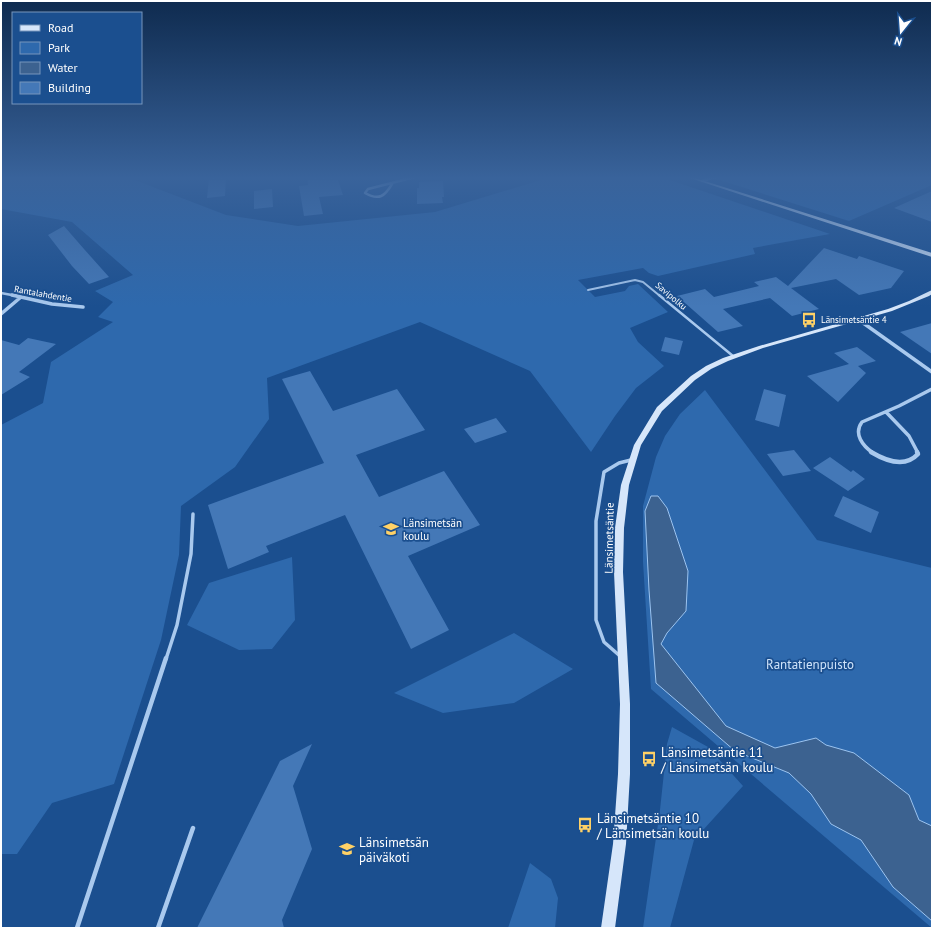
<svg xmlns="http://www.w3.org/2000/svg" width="933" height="929" viewBox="0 0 933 929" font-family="'PT Sans',sans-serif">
  <rect width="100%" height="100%" fill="#1b4f8f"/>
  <path fill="#2e69ad" d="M 1,177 L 127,177 L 226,215 L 298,226 L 435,212 L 551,177 L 661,177 L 830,234 L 753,248 L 755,254 L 658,276 L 649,273 L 643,268 L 578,280 L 595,297 L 625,291 L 629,286 L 638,284 L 668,312 L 630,328 L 638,342 L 664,366 L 636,388 L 615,416 L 591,452 L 530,371 L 420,322 L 267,378 L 269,419 L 235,467 L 181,506 L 179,555 L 161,640 L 114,784 L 52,803 L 17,854 L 1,854 L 1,425 L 43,403 L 51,362 L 113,322 L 98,317 L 113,302 L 95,291 L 133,275 L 72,222 L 1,209 Z
    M 710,177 L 932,177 L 932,185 L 849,221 Z
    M 705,390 L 817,540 L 932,568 L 932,928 L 651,689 L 643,562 L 643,506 L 656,457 L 665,436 L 680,414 Z
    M 292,557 L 295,620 L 272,649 L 239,650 L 187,625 L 209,583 Z
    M 514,633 L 573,669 L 514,703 L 443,713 L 394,693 Z
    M 672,727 L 708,747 L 743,786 L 694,840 L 670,928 L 643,928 L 660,810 L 667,744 Z
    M 530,863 L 551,879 L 558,898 L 555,928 L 508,928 Z"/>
  <path fill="#3c6290" stroke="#9cc4f0" d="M 651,496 L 658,496 L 667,508 L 688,571 L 686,611 L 667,633 L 661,644 L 726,726 L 775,748 L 816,738 L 826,745 L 854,753 L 909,795 L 919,820 L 932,826 L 932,921 L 893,887 L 861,840 L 831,824 L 811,794 L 789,773 L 735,751 L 656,683 L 649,590 L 645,511 Z"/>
  <path fill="#4478b7" d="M 209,177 L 226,177 L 225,196 L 207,198 Z
    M 307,177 L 337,177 L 343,195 L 319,197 L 323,214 L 304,216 L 299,186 L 308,185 Z
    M 443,181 L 444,197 L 442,197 L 443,203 L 417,204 L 417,188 L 419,188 L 419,182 Z
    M 272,189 L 273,207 L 254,209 L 254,191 Z
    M 932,191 L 932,222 L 894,208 Z
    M 64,226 L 84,249 L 109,277 L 89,284 L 72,266 L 48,235 Z
    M 824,248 L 857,259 L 859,256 L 904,271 L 891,288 L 859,295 L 836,279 L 791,288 L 819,309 L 792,316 L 770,298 L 723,309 L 743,326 L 718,332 L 677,296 L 705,289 L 714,297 L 759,286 L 754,282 L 776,277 L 788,286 Z
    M 932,323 L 932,354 L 900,332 Z
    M 665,337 L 683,341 L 679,355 L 661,351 Z
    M 28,338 L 56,344 L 19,372 L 30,377 L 1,395 L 1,340 L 19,345 Z
    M 857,347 L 876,361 L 858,366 L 866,373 L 838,402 L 807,376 L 849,364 L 834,353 Z
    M 310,371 L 333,411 L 397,389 L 425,430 L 356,455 L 379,497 L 444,471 L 480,525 L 408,556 L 449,630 L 411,649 L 345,515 L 266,546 L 269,552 L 228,569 L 208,505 L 324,463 L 282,379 Z
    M 764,389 L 786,395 L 779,427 L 755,420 Z
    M 496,418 L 507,432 L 475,443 L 464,429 Z
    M 794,450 L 811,471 L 783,476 L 767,454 Z
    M 830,457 L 851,472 L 853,470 L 865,479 L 848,491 L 813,468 Z
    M 843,496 L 879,512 L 871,533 L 834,516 Z
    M 312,744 L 293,786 L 312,849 L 282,920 L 284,928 L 197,928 L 280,761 Z"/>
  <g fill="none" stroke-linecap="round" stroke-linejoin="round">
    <path stroke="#a9c9ee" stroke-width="2" d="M 588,290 L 635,280 L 643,282 L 660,296"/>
    <path stroke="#a9c9ee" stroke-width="2.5" d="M 659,295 L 733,356"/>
    <path stroke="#a9c9ee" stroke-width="3.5" d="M 620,656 L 604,642 L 596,620 L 596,521 L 604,472 L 619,463 L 631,460
      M 166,659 L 177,625 L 191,554 L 193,514"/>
    <path stroke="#a9c9ee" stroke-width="4.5" d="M 77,928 L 166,658
      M 158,928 L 193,828"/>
    <path stroke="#a9c9ee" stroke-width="2.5" d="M 702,181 L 716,177
      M 392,184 C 385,196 379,201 365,193 L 368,189 L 415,177
      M 1,293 L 17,296"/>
    <path stroke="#a9c9ee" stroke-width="3.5" d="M 12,295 L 52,304 L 83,307
      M 1,314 L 21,297
      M 859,320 L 932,372
      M 886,412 L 909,436 L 918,453
      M 873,453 C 863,446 853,434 862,422 L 899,406 L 932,389"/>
    <path stroke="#a9c9ee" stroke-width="4.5" d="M 871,452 C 886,461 905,468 918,454 L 917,452"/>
    <path fill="#d6e6fa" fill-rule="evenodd" d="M 687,177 L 692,177 L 932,253 L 932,257 Z
      M 932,290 L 932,294 L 929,296 L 892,311 L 763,348 L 728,361 L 711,369 L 695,380 L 662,411 L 641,445 L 629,485 L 624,528 L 623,572 L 630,704 L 630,774 L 626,844 L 615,928 L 601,928 L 613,844 L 618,774 L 620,704 L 614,572 L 615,528 L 621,485 L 634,445 L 657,407 L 691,376 L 706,366 L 723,358 L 759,346 L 888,309 L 909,301 Z"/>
  </g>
  <linearGradient id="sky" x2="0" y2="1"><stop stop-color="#0f2b4f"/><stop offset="0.58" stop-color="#39639b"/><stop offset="1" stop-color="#39639b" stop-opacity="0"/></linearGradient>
  <rect width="933" height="307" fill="url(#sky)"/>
  <defs>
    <g id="bus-bare" transform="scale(1.2)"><path d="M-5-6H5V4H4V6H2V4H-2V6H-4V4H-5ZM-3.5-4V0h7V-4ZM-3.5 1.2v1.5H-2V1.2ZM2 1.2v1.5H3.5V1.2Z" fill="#ffd166" stroke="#1b4f8f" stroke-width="2.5" paint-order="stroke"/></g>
    <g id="school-bare" transform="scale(1.2)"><path d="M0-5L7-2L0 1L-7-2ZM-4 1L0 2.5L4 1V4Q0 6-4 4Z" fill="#ffd166" stroke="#1b4f8f" stroke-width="2.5" paint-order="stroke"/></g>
  </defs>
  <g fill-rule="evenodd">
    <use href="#bus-bare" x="809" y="320"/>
    <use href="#school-bare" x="391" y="529"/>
    <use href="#bus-bare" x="649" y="759"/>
    <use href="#bus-bare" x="585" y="825"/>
    <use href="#school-bare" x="347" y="849"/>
  </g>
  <g text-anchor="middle" stroke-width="3.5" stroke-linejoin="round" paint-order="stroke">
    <g font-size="9" fill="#fff" stroke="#1b4f8f">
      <text transform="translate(43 294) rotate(10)" y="3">Rantalahdentie</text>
      <text transform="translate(671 296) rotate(40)" y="3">Savipolku</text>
    </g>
    <g font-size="9" fill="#fff" stroke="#1b4f8f" text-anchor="start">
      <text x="821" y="323">Länsimetsäntie 4</text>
    </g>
    <g font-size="11" fill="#fff" stroke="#1b4f8f" text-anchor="start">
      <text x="403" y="527">Länsimetsän<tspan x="403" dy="13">koulu</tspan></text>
    </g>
    <g font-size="11" fill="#fff" stroke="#1b4f8f">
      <text transform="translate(609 538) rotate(-89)" y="4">Länsimetsäntie</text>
    </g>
    <g font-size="13" fill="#cfe3fa" stroke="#1b4f8f">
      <text x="810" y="669">Rantatienpuisto</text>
    </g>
    <g font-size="13" fill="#fff" stroke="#1b4f8f" text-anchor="start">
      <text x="661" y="757">Länsimetsäntie 11<tspan x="661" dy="15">/ Länsimetsän koulu</tspan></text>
      <text x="597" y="823">Länsimetsäntie 10<tspan x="597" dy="15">/ Länsimetsän koulu</tspan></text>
      <text x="359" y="847">Länsimetsän<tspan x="359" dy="15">päiväkoti</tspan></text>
    </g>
  </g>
  <rect width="933" height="929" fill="none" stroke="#ffffff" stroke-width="4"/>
  <rect x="12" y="12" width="130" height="92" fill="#1b4f8f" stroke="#7695bc"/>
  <rect x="20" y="25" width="20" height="6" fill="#d6e6fa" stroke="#7695bc"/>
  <text x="48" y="32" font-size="12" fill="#ffffff">Road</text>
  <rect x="20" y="42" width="20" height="12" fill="#2e69ad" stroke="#7695bc"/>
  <text x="48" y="52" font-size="12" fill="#ffffff">Park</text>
  <rect x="20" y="62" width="20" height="12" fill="#3c6290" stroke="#7695bc"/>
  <text x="48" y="72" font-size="12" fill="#ffffff">Water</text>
  <rect x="20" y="82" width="20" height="12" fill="#4478b7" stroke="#7695bc"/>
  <text x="48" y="92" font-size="12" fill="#ffffff">Building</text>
  <g transform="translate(901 32) rotate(197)" stroke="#1b4f8f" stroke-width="3" paint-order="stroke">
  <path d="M0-3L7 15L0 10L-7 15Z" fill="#ffffff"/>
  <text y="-6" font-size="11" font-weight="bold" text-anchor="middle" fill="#ffffff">N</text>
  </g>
</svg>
